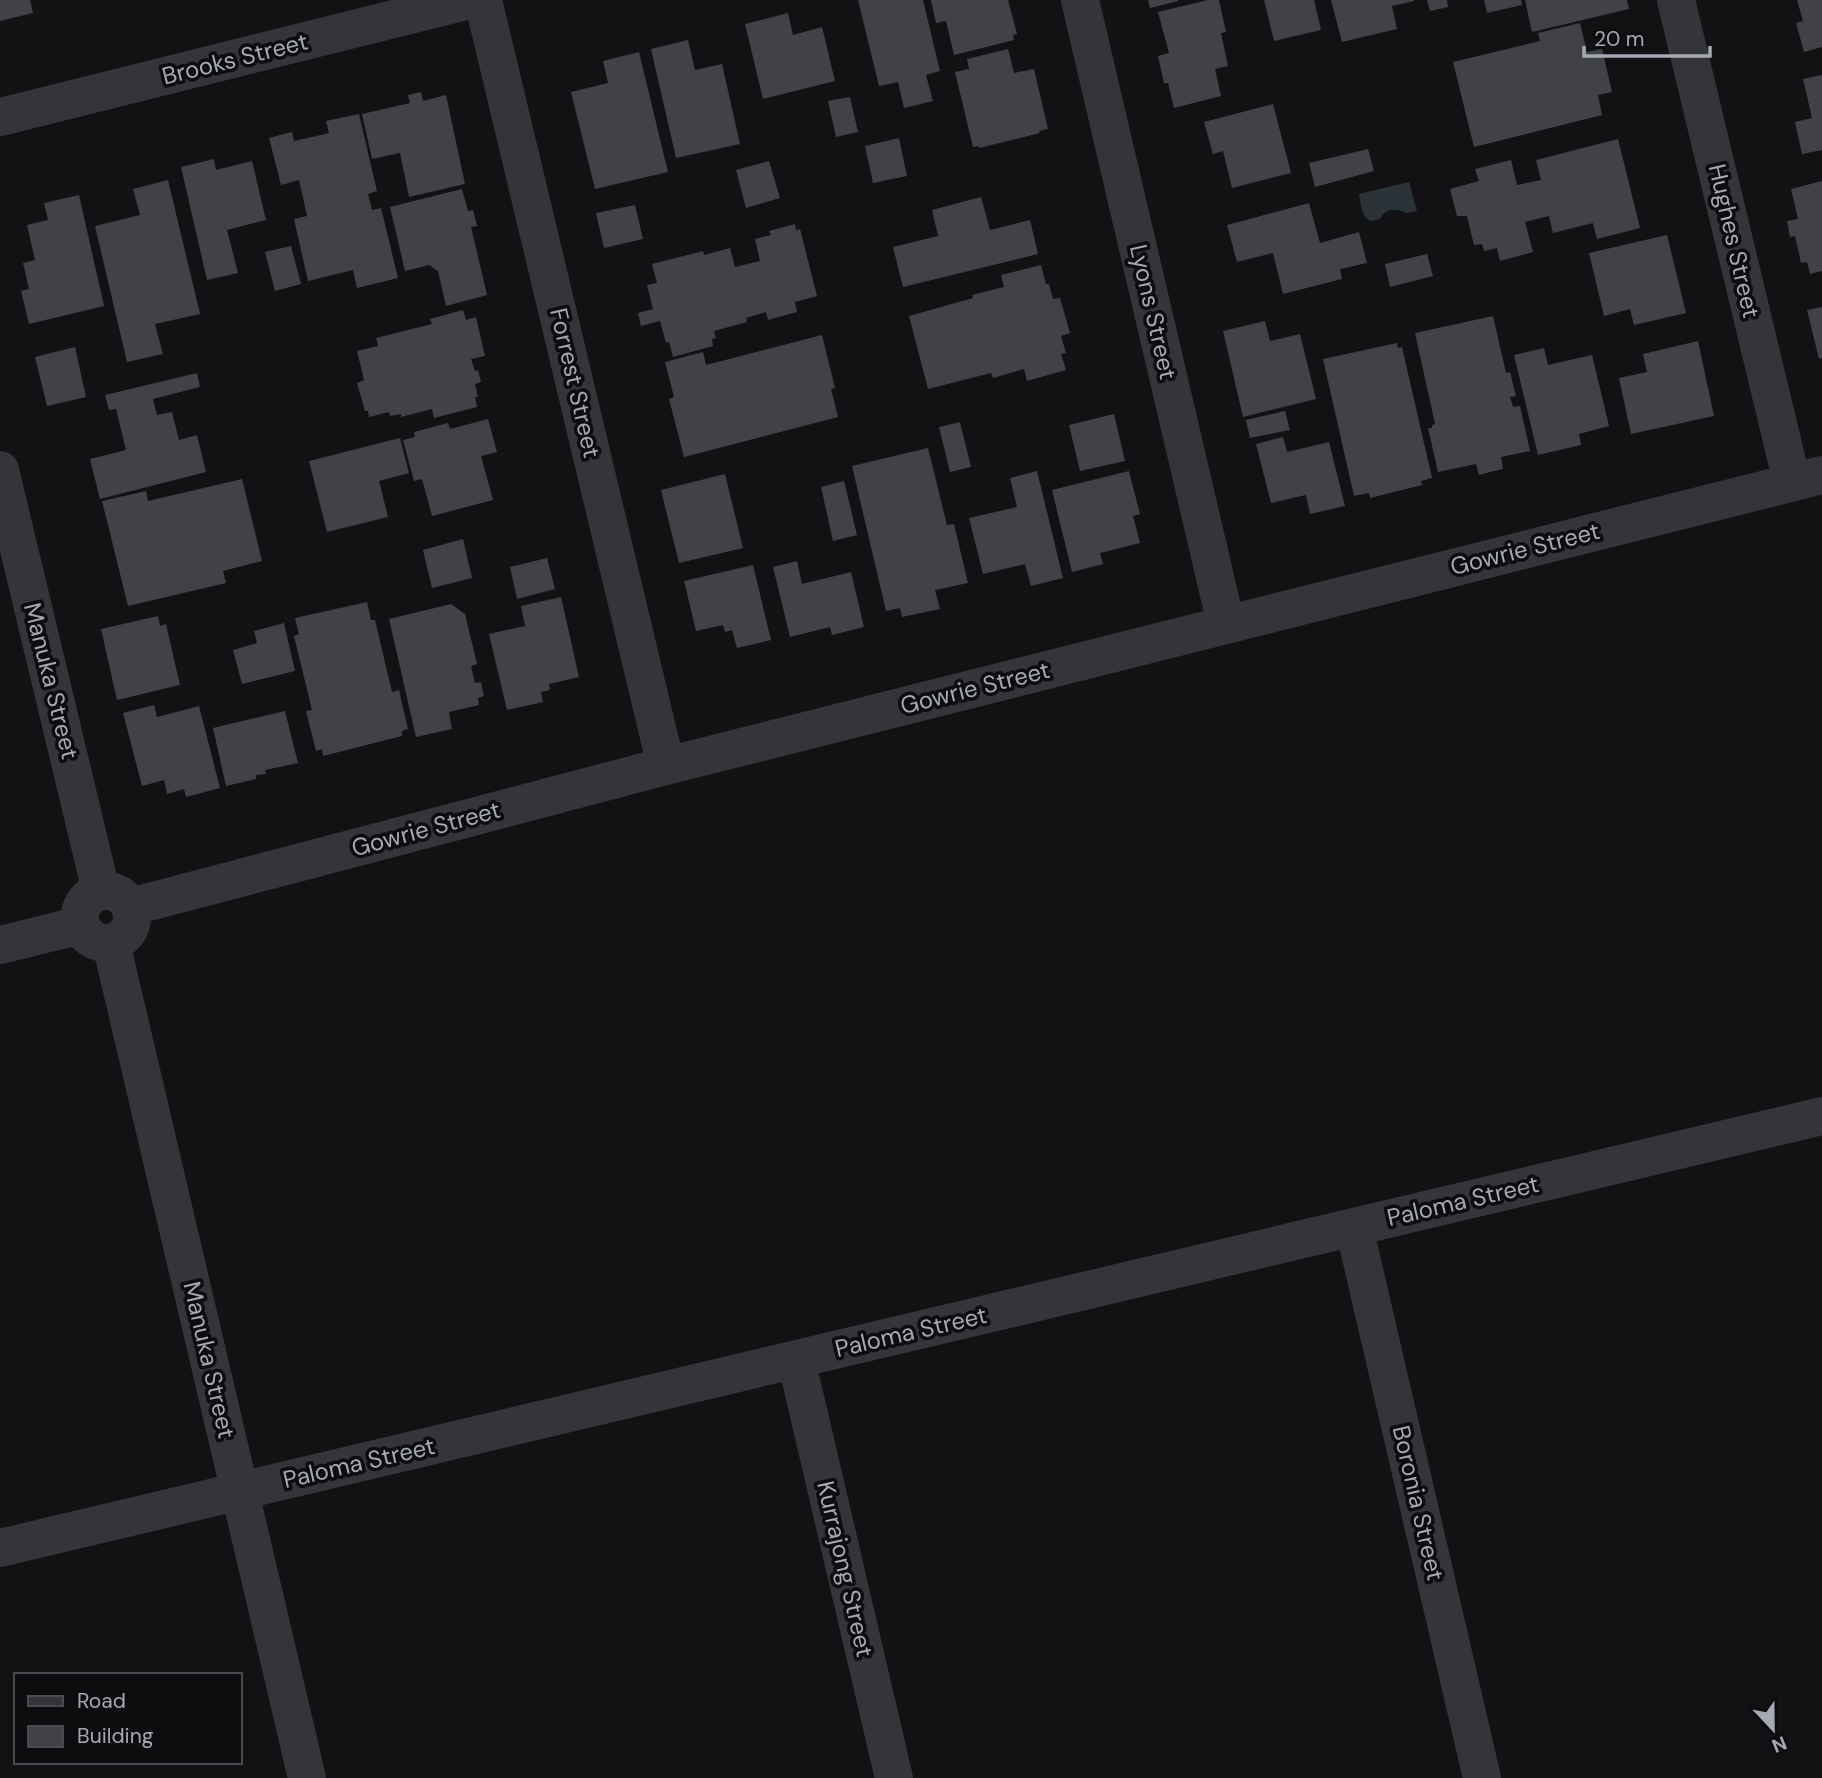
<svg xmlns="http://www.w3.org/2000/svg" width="1822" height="1778" viewBox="0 0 1822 1778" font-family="'DM Sans',sans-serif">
  <rect width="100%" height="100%" fill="#121214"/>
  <path fill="#2b3339" d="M 1409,182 L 1417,211 L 1406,213 L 1399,210 L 1390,210 L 1383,214 L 1380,219 L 1370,221 C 1361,215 1361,204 1359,194 Z"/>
  <path fill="#414247" d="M 0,0 L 30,0 L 33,13 L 0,21 Z
    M 858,0 L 923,0 L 940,71 L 926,75 L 933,101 L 904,108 L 898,82 L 879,86 Z
    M 931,0 L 1008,0 L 1017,34 L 1013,35 L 1014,40 L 954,55 L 946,21 L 936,23 Z
    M 1148,0 L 1178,0 L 1178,1 L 1150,8 Z
    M 1208,0 L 1219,0 L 1226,32 L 1221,33 L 1228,66 L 1215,69 L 1221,96 L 1174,108 L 1168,83 L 1164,83 L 1158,56 L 1169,53 L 1158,12 Z
    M 1264,0 L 1314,0 L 1321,30 L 1274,41 Z
    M 1331,0 L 1414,0 L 1414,1 L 1392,6 L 1397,29 L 1342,42 Z
    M 1427,0 L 1447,0 L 1448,7 L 1430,11 Z
    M 1484,0 L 1521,0 L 1522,5 L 1487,13 Z
    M 1525,0 L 1627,0 L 1629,9 L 1532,32 Z
    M 1797,0 L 1822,0 L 1822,47 L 1804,52 L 1796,23 L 1803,21 Z
    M 788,13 L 793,35 L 822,27 L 835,81 L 763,99 L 745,24 Z
    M 1580,23 L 1587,52 L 1602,49 L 1612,92 L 1598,95 L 1602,115 L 1474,147 L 1453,62 L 1540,41 L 1538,33 Z
    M 688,40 L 695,70 L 722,64 L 740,144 L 676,158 L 651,49 Z
    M 1008,49 L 1014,73 L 1034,69 L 1048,129 L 1039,131 L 1040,133 L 979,148 L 979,146 L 973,147 L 955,72 L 969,69 L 967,59 Z
    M 639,52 L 668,172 L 595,189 L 571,92 L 608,83 L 603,61 Z
    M 1822,75 L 1822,150 L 1802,154 L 1795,122 L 1812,118 L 1803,79 Z
    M 421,92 L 423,101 L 446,95 L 465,184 L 409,197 L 400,153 L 372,159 L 362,114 L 410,103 L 408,95 Z
    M 850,97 L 858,132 L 836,137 L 828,101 Z
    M 1273,104 L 1291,173 L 1232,188 L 1223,151 L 1213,154 L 1204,122 Z
    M 359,114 L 377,191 L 368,194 L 372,210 L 381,208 L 398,278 L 357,288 L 353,270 L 308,281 L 294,219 L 307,216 L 299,180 L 281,185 L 269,138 L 292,132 L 294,141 L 321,135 L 329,133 L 326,121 Z
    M 899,138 L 907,176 L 873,183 L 865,146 Z
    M 1618,139 L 1640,228 L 1597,239 L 1593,223 L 1553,233 L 1549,216 L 1525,222 L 1533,252 L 1500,261 L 1497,248 L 1484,251 L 1482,244 L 1474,245 L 1467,216 L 1457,216 L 1450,189 L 1479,181 L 1475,169 L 1511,160 L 1517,185 L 1541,180 L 1536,160 Z
    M 1368,149 L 1374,171 L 1315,187 L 1309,163 Z
    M 214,159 L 216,170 L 252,161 L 266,220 L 227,230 L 238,273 L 207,280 L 181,167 Z
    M 769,161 L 780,198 L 746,208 L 736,170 Z
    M 168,180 L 200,314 L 155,324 L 163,354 L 127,362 L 95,226 L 140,215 L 133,189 Z
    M 1822,181 L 1822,271 L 1810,274 L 1807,262 L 1801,263 L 1795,236 L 1790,237 L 1787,221 L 1798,219 L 1791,189 Z
    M 462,189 L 468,211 L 473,210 L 477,226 L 471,227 L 487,295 L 446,306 L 438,271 L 429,265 L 405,271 L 390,207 Z
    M 79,195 L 104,306 L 29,324 L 21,291 L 29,289 L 23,263 L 35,260 L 27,225 L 48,220 L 44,203 Z
    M 981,197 L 990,230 L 1030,220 L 1038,254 L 903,287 L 893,247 L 938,236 L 932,210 Z
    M 1309,203 L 1320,243 L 1359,232 L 1367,263 L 1340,269 L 1342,279 L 1283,294 L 1273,253 L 1237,262 L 1227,225 Z
    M 635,205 L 643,239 L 604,248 L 596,213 Z
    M 795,224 L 796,230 L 800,229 L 817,296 L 795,302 L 797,312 L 768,320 L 766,312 L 746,318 L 747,322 L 714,331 L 716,338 L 712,339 L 713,346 L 673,357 L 669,342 L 666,343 L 660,321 L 641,326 L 638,313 L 653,309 L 647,285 L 657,283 L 652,264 L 703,251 L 704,255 L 730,248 L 735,267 L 760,261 L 755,239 L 771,235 L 769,231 Z
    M 1667,235 L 1686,313 L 1634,325 L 1630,309 L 1604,316 L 1589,253 Z
    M 291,246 L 301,284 L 275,291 L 265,252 Z
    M 1427,254 L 1433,276 L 1390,287 L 1385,264 Z
    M 1041,265 L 1046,284 L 1049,284 L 1053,299 L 1060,298 L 1070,333 L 1061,336 L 1066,353 L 1061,354 L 1066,370 L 1027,381 L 1024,369 L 993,378 L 991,373 L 928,389 L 909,316 L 973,298 L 972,295 L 1004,287 L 1001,275 Z
    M 1822,307 L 1822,358 L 1819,359 L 1807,310 Z
    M 463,310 L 466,320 L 476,317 L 485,356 L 471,359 L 475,371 L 478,370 L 481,382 L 475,384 L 478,397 L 475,397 L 477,407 L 434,418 L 432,409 L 401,417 L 401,414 L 390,416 L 389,412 L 369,417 L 368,411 L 365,411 L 357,383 L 364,380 L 357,351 L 378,346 L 376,338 L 432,324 L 430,319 Z
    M 1493,316 L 1506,373 L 1510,372 L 1516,396 L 1510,397 L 1513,407 L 1520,406 L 1530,451 L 1501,457 L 1503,469 L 1490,472 L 1479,475 L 1476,464 L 1438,472 L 1428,428 L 1432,428 L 1432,425 L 1435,424 L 1415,333 Z
    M 1265,321 L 1270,341 L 1300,334 L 1316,399 L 1243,417 L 1223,331 Z
    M 822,335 L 835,388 L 831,389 L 838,417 L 684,457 L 669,399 L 674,397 L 665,362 L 703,352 L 706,365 Z
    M 1698,341 L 1714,416 L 1631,434 L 1619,378 L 1647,372 L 1643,354 Z
    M 1397,343 L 1398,348 L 1402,347 L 1432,478 L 1421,481 L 1422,485 L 1370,498 L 1369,493 L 1354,496 L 1323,359 Z
    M 75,347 L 86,397 L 47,406 L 35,357 Z
    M 1544,348 L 1548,365 L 1592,355 L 1609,426 L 1579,434 L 1581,445 L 1538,455 L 1514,355 Z
    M 197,373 L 200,387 L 153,399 L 157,415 L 172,412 L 179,440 L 197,435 L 206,472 L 100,499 L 90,459 L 126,450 L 116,409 L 109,410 L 105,395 Z
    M 1285,411 L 1290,430 L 1250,438 L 1246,420 Z
    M 1114,414 L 1125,461 L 1080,471 L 1069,425 Z
    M 488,419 L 497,452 L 481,456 L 493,500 L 432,516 L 422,479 L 414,481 L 403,440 L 415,437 L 414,432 L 448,423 L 450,429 Z
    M 960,422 L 971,467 L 950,472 L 939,427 Z
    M 1283,437 L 1287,452 L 1329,442 L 1345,506 L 1310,514 L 1306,495 L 1271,503 L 1256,444 Z
    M 400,438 L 409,473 L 379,481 L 388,517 L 327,532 L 309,461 Z
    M 928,448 L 947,525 L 954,524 L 968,583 L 935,590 L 940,609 L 902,617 L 900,608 L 886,611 L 852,466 Z
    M 1037,471 L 1063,578 L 1031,586 L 1025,564 L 983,574 L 969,518 L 1017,507 L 1010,478 Z
    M 1129,471 L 1140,514 L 1133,516 L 1140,543 L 1100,553 L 1103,564 L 1072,572 L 1052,490 Z
    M 725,474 L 743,548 L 679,563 L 661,490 Z
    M 242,479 L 262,561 L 223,571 L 226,583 L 128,606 L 102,501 L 146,491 L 148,501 Z
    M 844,481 L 857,535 L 833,541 L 821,487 Z
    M 463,539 L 472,578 L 432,588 L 423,550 Z
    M 547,558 L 555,589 L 517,599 L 510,567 Z
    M 797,561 L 802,584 L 851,572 L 864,627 L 832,635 L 830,627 L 790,637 L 773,567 Z
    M 753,565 L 771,640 L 737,648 L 732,630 L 725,632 L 723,625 L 696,631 L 684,581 Z
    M 561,597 L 579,677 L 549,684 L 550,690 L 541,692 L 543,702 L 507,710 L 489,634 L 525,626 L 521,606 Z
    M 367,602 L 371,620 L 375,620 L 392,692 L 399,690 L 408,729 L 402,731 L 402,736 L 323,756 L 322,749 L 316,751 L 306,711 L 312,710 L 294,636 L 299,634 L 295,618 Z
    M 451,604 L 465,614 L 477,664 L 471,666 L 475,683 L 481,682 L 484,696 L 478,698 L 479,705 L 449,712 L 452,729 L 416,737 L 389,619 Z
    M 158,616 L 160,626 L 166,624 L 180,685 L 117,700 L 101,629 Z
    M 284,623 L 295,671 L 242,684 L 233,650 L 257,643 L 254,631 Z
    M 154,705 L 157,717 L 199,706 L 220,788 L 186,797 L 184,789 L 167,794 L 164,780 L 142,786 L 123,713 Z
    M 285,711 L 298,763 L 265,770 L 266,774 L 256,775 L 256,779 L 226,786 L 213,728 Z"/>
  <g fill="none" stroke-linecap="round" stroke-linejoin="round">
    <path stroke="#343439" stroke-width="38" d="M 483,0 L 666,766
      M 1080,0 L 1226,624
      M 1676,0 L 1792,482
      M 0,117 L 470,0
      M 0,470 L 101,891
      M80 917a26 26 0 1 1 52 0a26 26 0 1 1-52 0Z
      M 130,907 L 666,766 L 1822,475
      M 111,943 L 307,1778
      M 0,945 L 81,925
      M 1354,1227 L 1482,1778
      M 796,1359 L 894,1778
      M 0,1548 L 1822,1116"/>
  </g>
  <g text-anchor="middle" stroke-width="7" stroke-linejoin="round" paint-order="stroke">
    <g font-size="24" fill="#a4a9b4" stroke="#0d0d0f">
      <text transform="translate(235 59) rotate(-14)" y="8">Brooks Street</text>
      <text transform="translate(1734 241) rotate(77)" y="8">Hughes Street</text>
      <text transform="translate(1153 312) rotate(77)" y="8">Lyons Street</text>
      <text transform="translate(575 383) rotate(77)" y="8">Forrest Street</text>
      <text transform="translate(1525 549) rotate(-14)" y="8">Gowrie Street</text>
      <text transform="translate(51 681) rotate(76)" y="8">Manuka Street</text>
      <text transform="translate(975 688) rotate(-14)" y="8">Gowrie Street</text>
      <text transform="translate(426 829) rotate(-15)" y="8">Gowrie Street</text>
      <text transform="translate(1463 1201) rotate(-13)" y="8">Paloma Street</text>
      <text transform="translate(911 1332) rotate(-13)" y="8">Paloma Street</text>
      <text transform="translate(209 1360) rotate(77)" y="8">Manuka Street</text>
      <text transform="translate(359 1463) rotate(-13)" y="8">Paloma Street</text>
      <text transform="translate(1418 1503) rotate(77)" y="8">Boronia Street</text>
      <text transform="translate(845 1569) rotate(77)" y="8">Kurrajong Street</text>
    </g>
  </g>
  <rect x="14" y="1673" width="228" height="91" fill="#0d0d0f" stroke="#494b51" stroke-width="2"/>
  <rect x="28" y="1696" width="35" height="10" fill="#343439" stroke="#494b51" stroke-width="2"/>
  <text x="77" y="1708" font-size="21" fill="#a4a9b4">Road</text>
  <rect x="28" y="1726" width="35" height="21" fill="#414247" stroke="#494b51" stroke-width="2"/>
  <text x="77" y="1743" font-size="21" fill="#a4a9b4">Building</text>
  <g transform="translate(1773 1729) rotate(158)" stroke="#0d0d0f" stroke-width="5" paint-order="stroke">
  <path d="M0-5L12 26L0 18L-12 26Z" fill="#a4a9b4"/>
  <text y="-10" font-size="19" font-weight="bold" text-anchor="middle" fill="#a4a9b4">N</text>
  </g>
  <path d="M1584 46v10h126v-10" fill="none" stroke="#a4a9b4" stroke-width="3.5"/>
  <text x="1594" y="46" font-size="21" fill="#a4a9b4" stroke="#0d0d0f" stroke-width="5" paint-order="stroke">20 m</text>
</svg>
